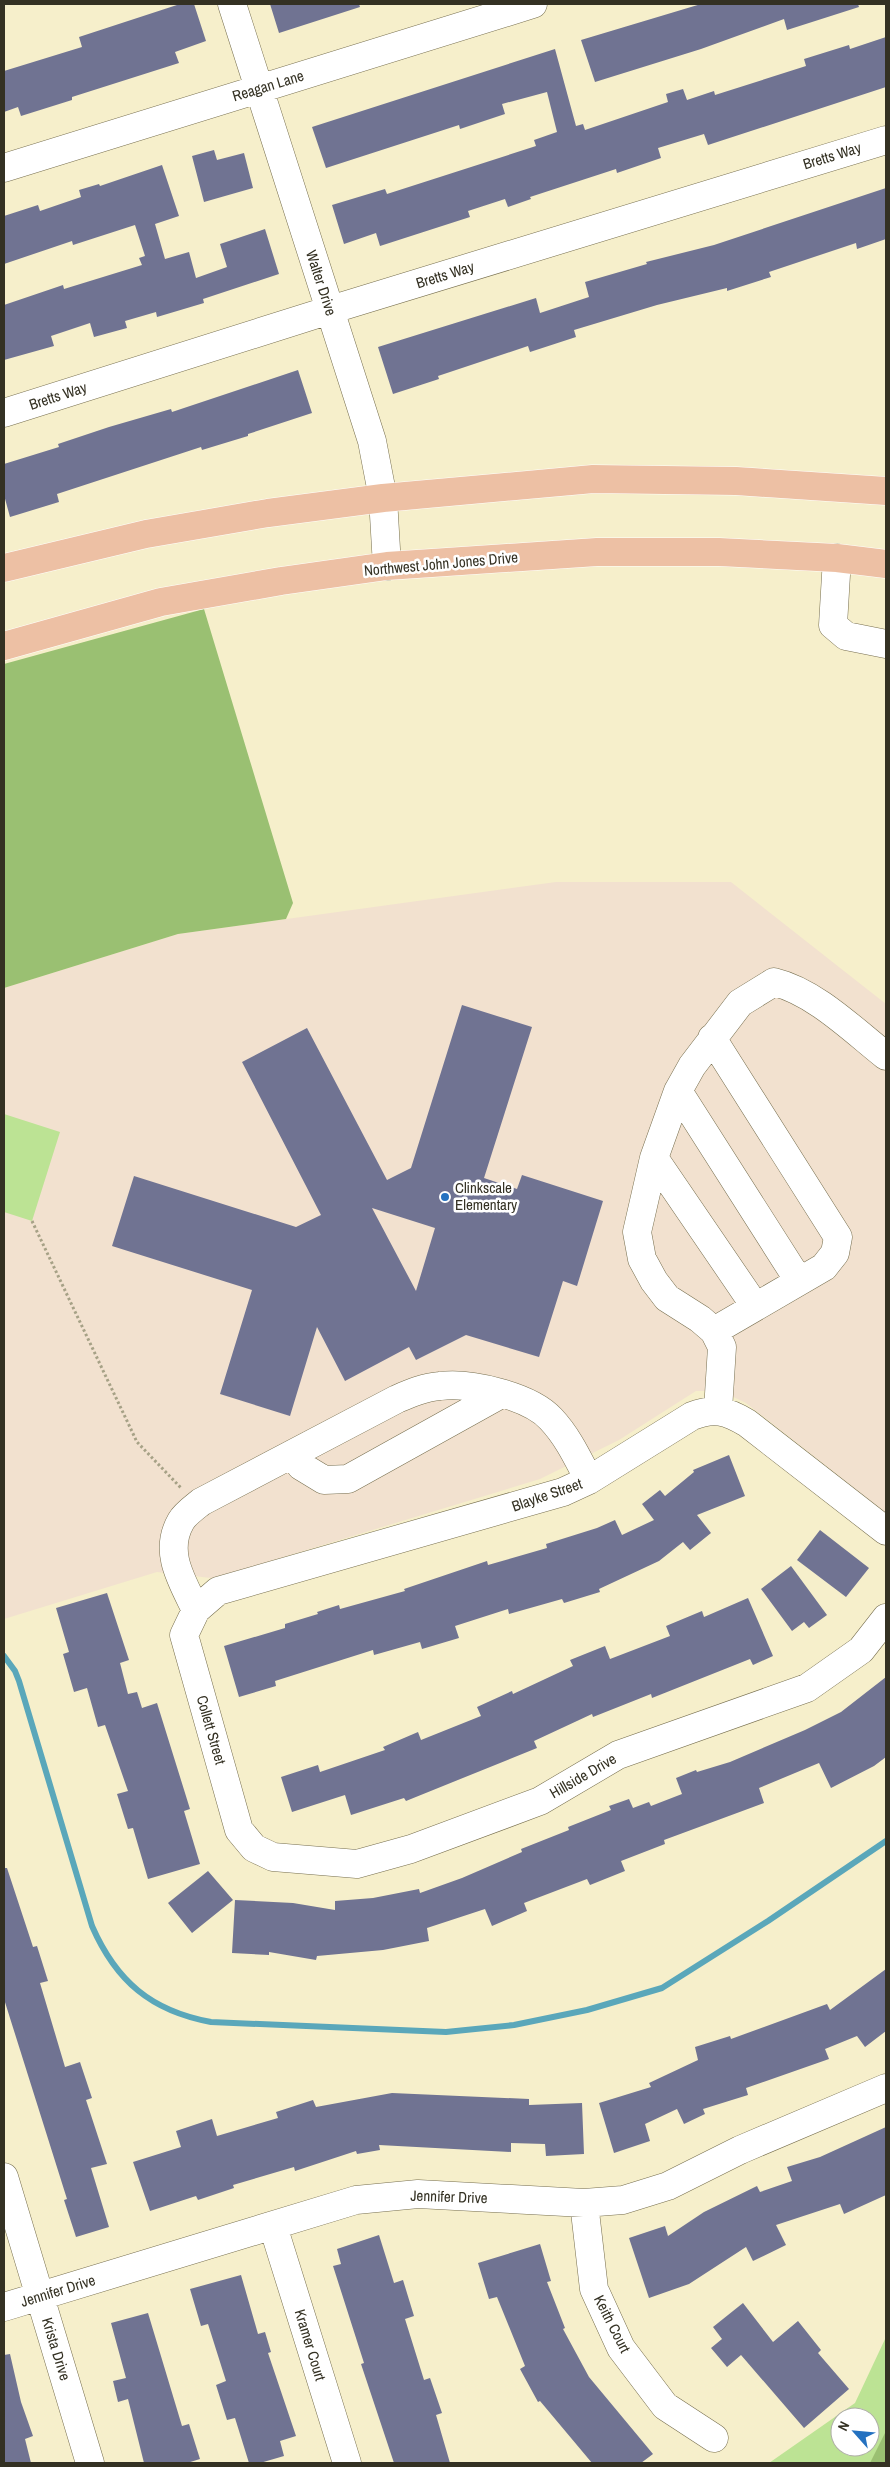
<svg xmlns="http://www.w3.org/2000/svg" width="890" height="2467" viewBox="0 0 890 2467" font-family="'Archivo Narrow',sans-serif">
  <rect width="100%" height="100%" fill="#f6efcb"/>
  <path fill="#f2e1cf" d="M 556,882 L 731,882 L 886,1004 L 886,1513 L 746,1403 L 721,1391 L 696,1391 L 619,1440 L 540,1479 L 218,1577 L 211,1578 L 157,1572 L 4,1619 L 4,988 L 178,934 Z"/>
  <path fill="#bce394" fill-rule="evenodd" d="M 4,1114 L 60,1132 L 32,1221 L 4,1212 Z
    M 886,2337 L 886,2463 L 769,2463 L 855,2403 ZM 840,2417 L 870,2417 L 870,2447 L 840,2447 Z"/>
  <path fill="#9ac072" d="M 204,609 L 293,903 L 286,919 L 178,934 L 4,988 L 4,664 Z
    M 886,2431 L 886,2463 L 870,2463 Z"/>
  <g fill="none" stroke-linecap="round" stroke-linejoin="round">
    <path stroke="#5aa7ba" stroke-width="6" d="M 4,1656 L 15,1671 L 19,1681 L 92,1926 C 116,1981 151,2011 211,2022 L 446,2032 L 514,2025 L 587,2010 L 662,1988 L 768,1921 L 886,1841"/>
  </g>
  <path fill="#707392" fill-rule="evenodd" d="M 180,4 L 194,4 L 206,41 L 175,52 L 179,63 L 72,97 L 72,100 L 21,116 L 18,107 L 4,112 L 4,71 L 82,47 L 79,37 Z
    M 270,4 L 359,4 L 360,7 L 279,33 Z
    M 701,4 L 858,4 L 859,7 L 787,30 L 784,19 L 701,49 L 595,82 L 581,40 Z
    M 886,37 L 886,87 L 708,145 L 704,134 L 658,148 L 661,158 L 617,173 L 616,169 L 530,197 L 531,199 L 508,207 L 505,199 L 468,211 L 470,217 L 380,246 L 376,233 L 344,244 L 332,205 L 385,189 L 387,194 L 536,146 L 534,140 L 557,132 L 547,92 L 502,104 L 505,114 L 460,129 L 459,125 L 326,168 L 312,127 L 555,49 L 576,126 L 583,124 L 585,130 L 668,102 L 666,94 L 683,89 L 687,100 L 714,91 L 715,95 L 806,66 L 804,59 L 849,45 L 850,49 Z
    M 214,150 L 217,160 L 244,153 L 253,188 L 204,202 L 192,156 Z
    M 162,165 L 179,216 L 155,224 L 165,259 L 189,252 L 196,278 L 227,267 L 220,244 L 265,229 L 279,274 L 203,299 L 204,303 L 157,317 L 156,312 L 125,321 L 127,328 L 94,337 L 90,323 L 51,336 L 54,346 L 4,360 L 4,305 L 63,285 L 64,289 L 142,265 L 139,258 L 145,256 L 135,225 L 73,245 L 72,241 L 4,264 L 4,216 L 38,205 L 40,211 L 81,197 L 79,190 L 99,184 L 100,186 Z
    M 886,188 L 886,239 L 857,249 L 856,243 L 769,272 L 771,277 L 727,291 L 727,288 L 657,305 L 574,330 L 576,337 L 530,352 L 528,346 L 438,376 L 439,379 L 393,394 L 378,347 L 536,298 L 540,313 L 589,297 L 585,282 L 647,264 L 646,262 L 714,245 Z
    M 298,370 L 312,413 L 248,434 L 248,436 L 202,450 L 201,447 L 57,494 L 59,502 L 10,517 L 4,495 L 4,464 L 59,447 L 58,444 L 109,427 L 171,409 L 172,412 Z
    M 462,1005 L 532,1027 L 484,1178 L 517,1189 L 522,1175 L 603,1201 L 577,1286 L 563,1281 L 539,1357 L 466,1335 L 416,1360 L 409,1347 L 345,1381 L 317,1327 L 290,1416 L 220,1394 L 252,1290 L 112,1246 L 134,1176 L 296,1227 L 321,1215 L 242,1062 L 307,1028 L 387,1180 L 411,1168 ZM 372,1208 L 435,1228 L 416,1291 Z
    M 729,1455 L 745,1496 L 697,1515 L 711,1533 L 690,1550 L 683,1542 L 659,1561 L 599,1589 L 600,1592 L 564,1603 L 562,1599 L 509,1614 L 508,1609 L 455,1626 L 459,1638 L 422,1649 L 420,1642 L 374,1655 L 373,1650 L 275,1681 L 276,1686 L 239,1697 L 224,1646 L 285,1628 L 285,1624 L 318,1614 L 317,1612 L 339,1605 L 340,1609 L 405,1591 L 404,1589 L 487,1561 L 488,1565 L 547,1548 L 546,1544 L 597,1528 L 615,1520 L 622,1535 L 654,1520 L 642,1504 L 660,1490 L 665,1496 L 694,1472 L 693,1470 Z
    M 820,1530 L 869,1568 L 846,1597 L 797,1560 Z
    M 791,1566 L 827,1615 L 809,1628 L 804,1622 L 792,1631 L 761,1589 Z
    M 107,1593 L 129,1660 L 120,1663 L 128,1694 L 137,1692 L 142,1708 L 157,1703 L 190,1809 L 184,1811 L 200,1864 L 148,1879 L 133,1828 L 128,1829 L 117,1794 L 128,1791 L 105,1725 L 98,1727 L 87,1688 L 74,1692 L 63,1654 L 69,1652 L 56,1608 Z
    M 748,1598 L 773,1656 L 753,1665 L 750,1659 L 652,1698 L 651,1694 L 593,1717 L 592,1714 L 534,1741 L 537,1748 L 406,1801 L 404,1798 L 351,1815 L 345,1795 L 292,1812 L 281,1777 L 318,1765 L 320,1772 L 385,1750 L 383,1747 L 418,1732 L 421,1740 L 481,1716 L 477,1707 L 512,1691 L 513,1694 L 573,1666 L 570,1660 L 605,1646 L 610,1659 L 670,1636 L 666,1626 L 702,1611 L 704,1617 Z
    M 886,1677 L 886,1757 L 874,1766 L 831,1788 L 819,1763 L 759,1788 L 764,1803 L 664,1840 L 665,1844 L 621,1861 L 625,1871 L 590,1885 L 587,1879 L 524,1903 L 527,1911 L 492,1926 L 485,1909 L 427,1928 L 429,1941 L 383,1950 L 317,1956 L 316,1960 L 269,1952 L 269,1955 L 232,1953 L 235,1900 L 293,1903 L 335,1910 L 335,1901 L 373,1898 L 419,1889 L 420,1893 L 462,1878 L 522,1852 L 521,1849 L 569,1830 L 568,1827 L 611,1810 L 609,1806 L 629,1799 L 633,1808 L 649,1802 L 651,1806 L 682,1794 L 676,1778 L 696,1770 L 697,1772 L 730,1762 L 805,1730 L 841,1712 Z
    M 4,1868 L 7,1868 L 33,1947 L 37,1946 L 48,1981 L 40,1983 L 65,2067 L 80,2062 L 92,2098 L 86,2100 L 107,2164 L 91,2168 L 109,2227 L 76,2237 L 64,2200 L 67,2199 L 4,1999 Z
    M 208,1871 L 233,1900 L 192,1933 L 168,1903 Z
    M 886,1969 L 886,2031 L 865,2047 L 857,2036 L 825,2049 L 829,2059 L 746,2088 L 748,2095 L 703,2109 L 705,2114 L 684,2124 L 677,2109 L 645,2124 L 650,2141 L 614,2153 L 599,2103 L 651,2087 L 649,2083 L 698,2060 L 695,2047 L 730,2036 L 731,2039 L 827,2004 L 830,2010 Z
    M 392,2093 L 529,2099 L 529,2105 L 582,2103 L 584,2154 L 546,2156 L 545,2144 L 511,2143 L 511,2152 L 379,2145 L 380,2150 L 357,2154 L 356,2151 L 295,2171 L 294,2167 L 233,2185 L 234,2188 L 198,2200 L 196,2196 L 150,2211 L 133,2162 L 181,2147 L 176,2131 L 212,2119 L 217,2136 L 278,2118 L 276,2112 L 313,2100 L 316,2107 Z
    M 886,2127 L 886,2195 L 844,2214 L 840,2204 L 776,2225 L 786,2245 L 753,2261 L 746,2247 L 689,2284 L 649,2298 L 629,2238 L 665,2226 L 668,2236 L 704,2212 L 757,2186 L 760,2192 L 792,2181 L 787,2167 L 820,2157 Z
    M 379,2235 L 394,2283 L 403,2280 L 414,2316 L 405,2319 L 424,2380 L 430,2378 L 442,2413 L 436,2415 L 450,2463 L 394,2463 L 361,2364 L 364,2363 L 333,2266 L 341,2264 L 337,2249 Z
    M 540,2244 L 551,2281 L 547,2282 L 565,2328 L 563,2329 L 589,2377 L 653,2454 L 641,2463 L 592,2463 L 540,2401 L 538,2402 L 520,2369 L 525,2366 L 497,2297 L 489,2299 L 478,2263 Z
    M 241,2275 L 258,2334 L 265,2332 L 271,2352 L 268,2353 L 296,2436 L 280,2441 L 284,2456 L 260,2463 L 249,2463 L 235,2418 L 227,2420 L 216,2385 L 226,2381 L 208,2324 L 201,2326 L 190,2289 Z
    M 743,2303 L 773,2342 L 798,2321 L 821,2350 L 818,2353 L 849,2389 L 804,2428 L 741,2355 L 727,2367 L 711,2348 L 722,2339 L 713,2327 Z
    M 148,2313 L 182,2426 L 189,2424 L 200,2459 L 187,2463 L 144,2463 L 128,2399 L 118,2402 L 113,2381 L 126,2378 L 111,2323 Z
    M 10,2354 L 21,2402 L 33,2436 L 25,2439 L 31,2463 L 4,2463 L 4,2355 Z"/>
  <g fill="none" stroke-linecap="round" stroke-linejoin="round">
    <g stroke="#776f4f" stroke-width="29">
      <path id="minor" d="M 232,4 L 372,441 L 383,498 L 387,566
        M 4,168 L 533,4
        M 4,413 L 330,310 L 886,140
        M 837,558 L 833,625 L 846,636 L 886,644
        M 712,1038 L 838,1237 L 835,1253 L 824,1267 L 714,1331
        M 678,1091 L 799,1281
        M 654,1158 L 755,1306
        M 718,1410 L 722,1347 L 714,1331 L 700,1319 L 667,1298 L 654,1281 L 642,1259 L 637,1232 L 654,1158 L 678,1091 L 692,1066 L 740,1003 L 774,982 C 815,992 853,1030 886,1056
        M 292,1454 L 301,1466 L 324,1480 L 348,1479 L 501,1394
        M 886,1531 L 747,1423 C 727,1411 714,1407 692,1416 L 589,1480 L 563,1492 L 218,1591 L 196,1610 L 184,1635 L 239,1830 L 254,1848 L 273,1857 L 357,1864 L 411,1849 L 540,1801 L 618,1755 L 807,1688 L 861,1650 L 886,1618
        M 196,1610 C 182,1581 163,1552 181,1521 C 185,1514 195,1507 201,1502 L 397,1399 C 411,1393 425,1387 440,1386 C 470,1382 530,1396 551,1419 C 568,1437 578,1459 589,1480
        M 4,2177 L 90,2463
        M 584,2203 L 594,2289 L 621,2348 L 665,2406 L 714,2438
        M 273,2226 L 347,2463
        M 4,2307 L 356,2200 L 418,2194 L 584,2203 L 623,2200 L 668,2186 L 740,2150 L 886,2088"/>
    </g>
    <g stroke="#fff" stroke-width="29">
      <path id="major" d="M 4,568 L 146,534 L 268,513 L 383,498 L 593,479 L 736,481 L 886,491
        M 4,646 L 161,602 L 281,581 L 387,566 L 597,552 L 719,552 L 837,558 L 886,564"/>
    </g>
    <path stroke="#a6a186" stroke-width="3" stroke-dasharray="2.5 2.5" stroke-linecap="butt" d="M 32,1221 L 137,1442 L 182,1489"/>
    <use href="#minor" stroke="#fff" stroke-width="28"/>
    <use href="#major" stroke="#edc0a4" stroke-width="28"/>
  </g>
  <circle fill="#2471c0" stroke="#fff" stroke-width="2" cx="445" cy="1197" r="5"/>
  <g text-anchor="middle" stroke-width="5" stroke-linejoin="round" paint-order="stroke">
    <g font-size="15" fill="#343123" stroke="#fff">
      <text transform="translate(268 86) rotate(-17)" y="5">Reagan Lane</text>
      <text transform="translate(832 156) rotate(-17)" y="5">Bretts Way</text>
      <text transform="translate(445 275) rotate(-17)" y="5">Bretts Way</text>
      <text transform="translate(321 283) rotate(72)" y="5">Walter Drive</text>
      <text transform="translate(58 396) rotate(-18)" y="5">Bretts Way</text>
      <text transform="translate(441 564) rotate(-5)" y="5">Northwest John Jones Drive</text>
      <text transform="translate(547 1495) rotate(-19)" y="5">Blayke Street</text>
      <text transform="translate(211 1730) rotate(74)" y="5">Collett Street</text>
      <text transform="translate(583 1776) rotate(-30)" y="5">Hillside Drive</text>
      <text transform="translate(449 2197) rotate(2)" y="5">Jennifer Drive</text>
      <text transform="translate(58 2291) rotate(-17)" y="5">Jennifer Drive</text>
      <text transform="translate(612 2324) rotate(63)" y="5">Keith Court</text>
      <text transform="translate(310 2345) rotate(73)" y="5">Kramer Court</text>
      <text transform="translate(56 2349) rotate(73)" y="5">Krista Drive</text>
    </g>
    <g font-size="15" fill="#343123" stroke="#fff" text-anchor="start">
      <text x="455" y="1193">Clinkscale<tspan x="455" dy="17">Elementary</tspan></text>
    </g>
  </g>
  <rect width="890" height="2467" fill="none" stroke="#343123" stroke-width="10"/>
  <g transform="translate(855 2432) rotate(297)"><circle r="24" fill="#ffffff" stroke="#aeada7"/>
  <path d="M0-4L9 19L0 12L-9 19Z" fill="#2471c0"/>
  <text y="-8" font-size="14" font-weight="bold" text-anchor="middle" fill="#343123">N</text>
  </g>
</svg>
